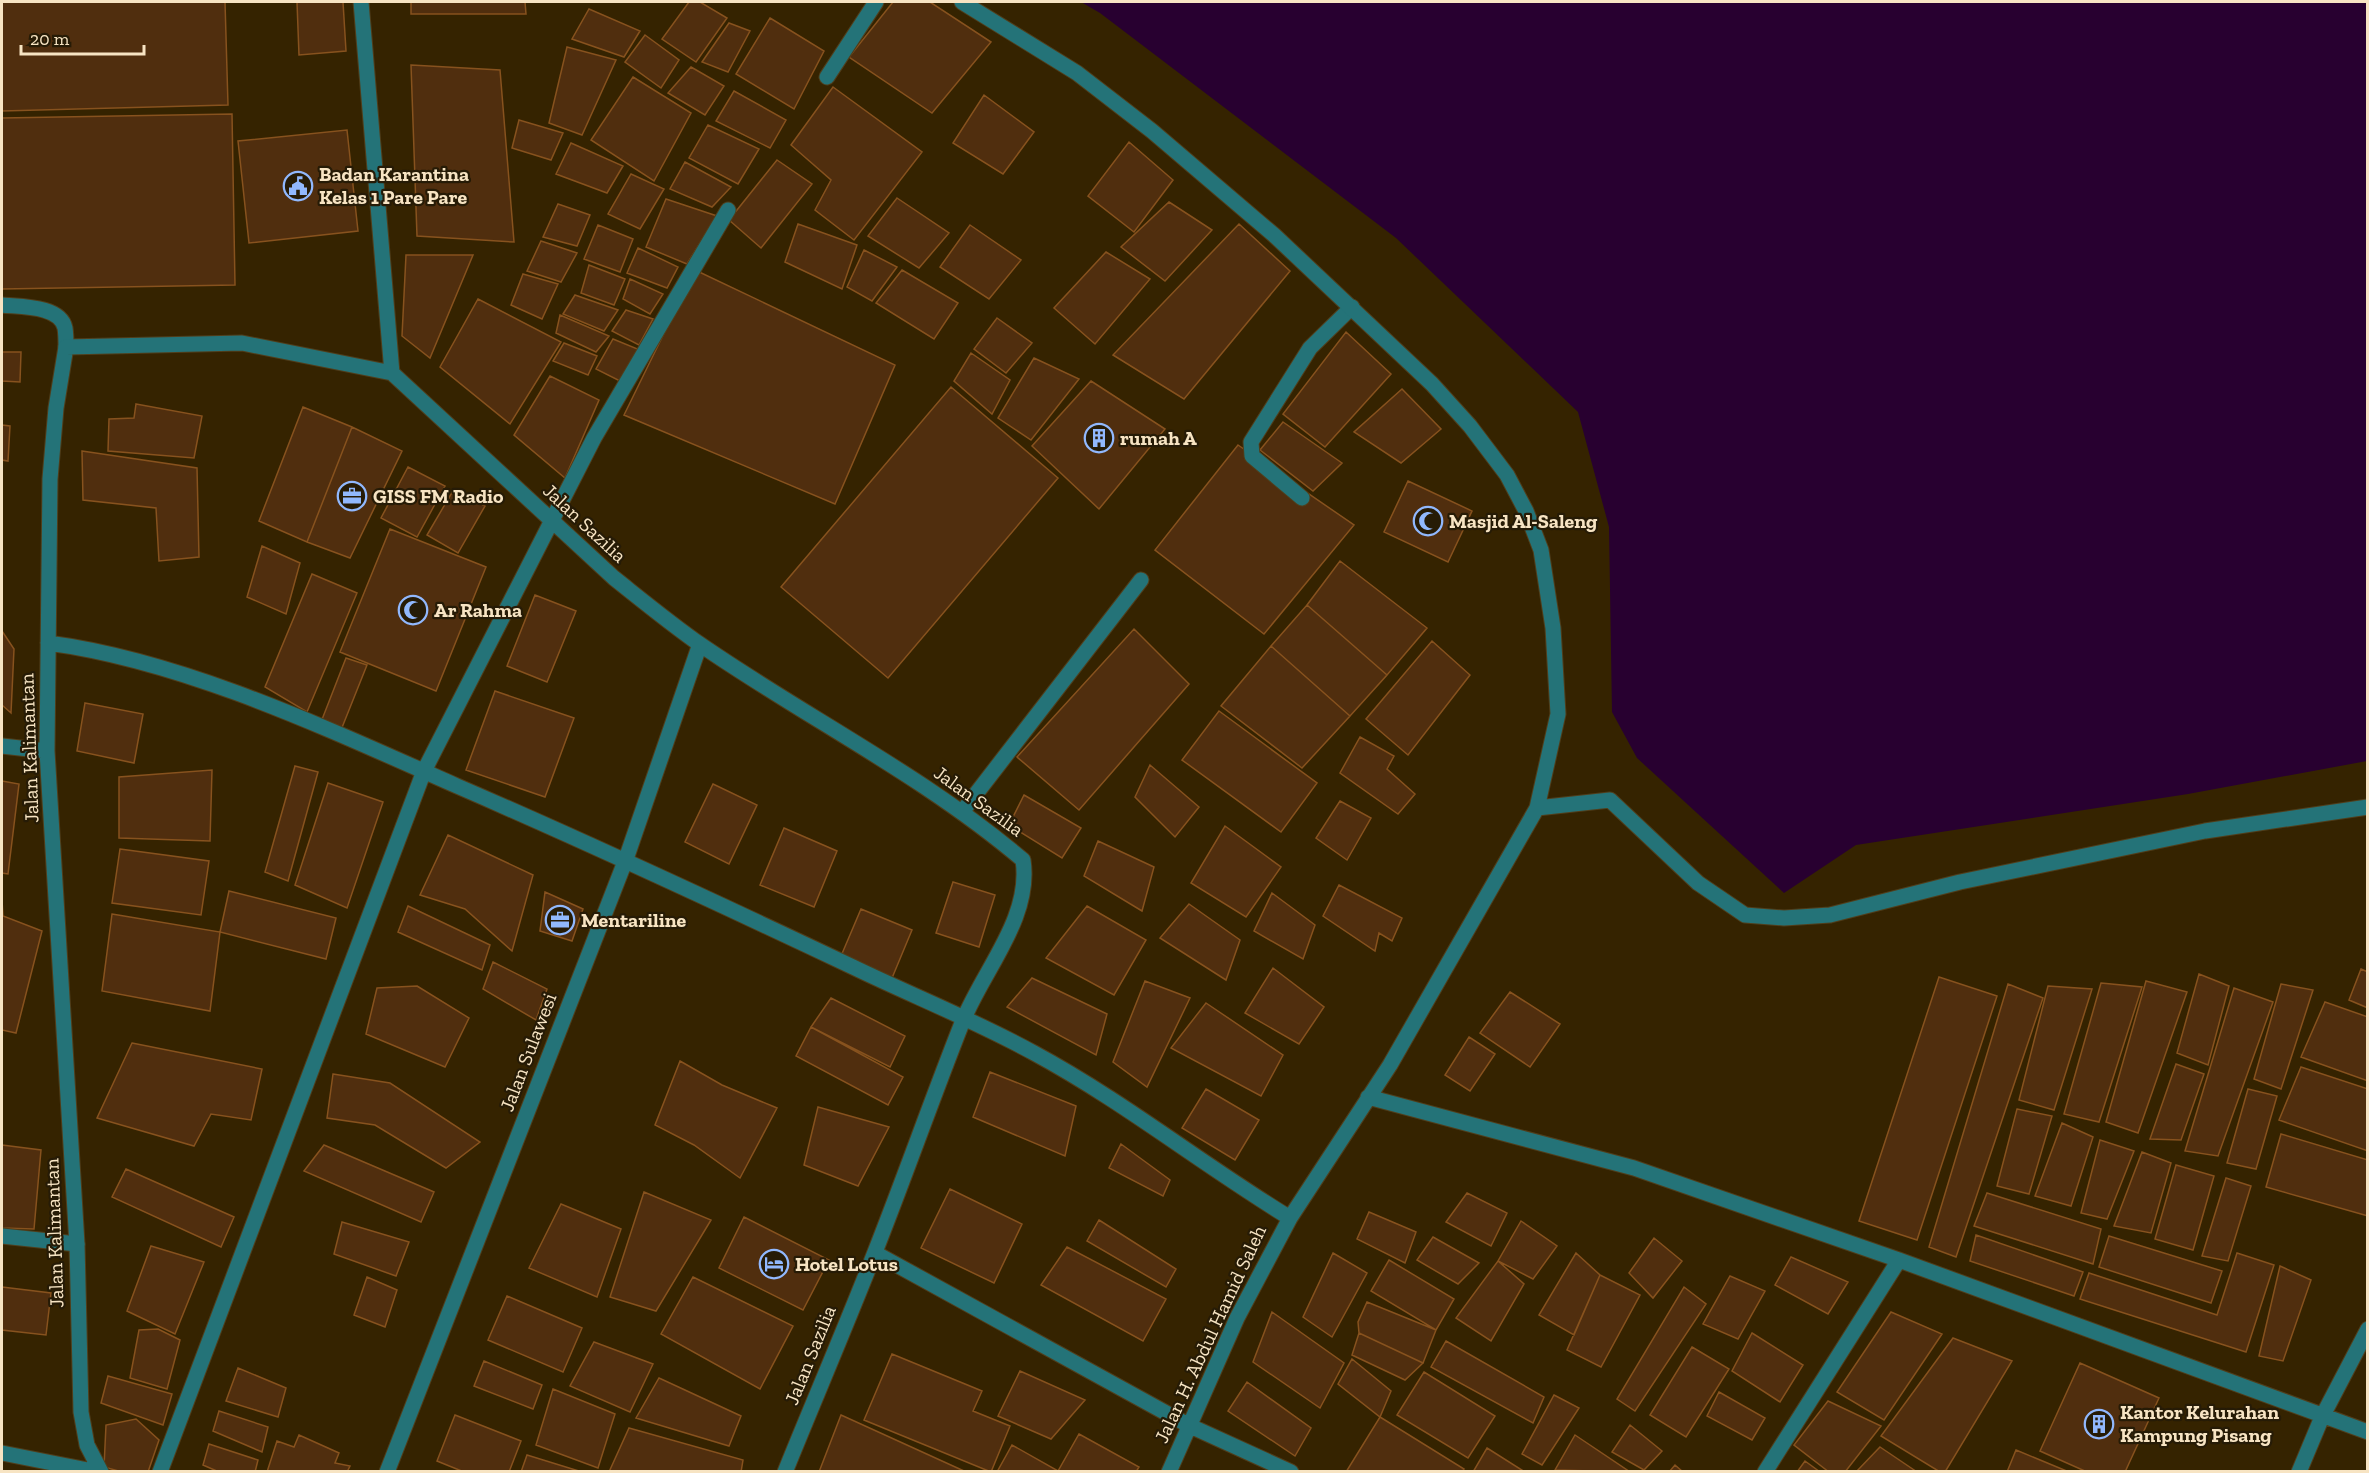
<svg xmlns="http://www.w3.org/2000/svg" width="2369" height="1473" viewBox="0 0 2369 1473" font-family="'Zilla Slab',serif">
  <rect width="100%" height="100%" fill="#352300"/>
  <path fill="#280030" d="M 1081,2 L 2367,2 L 2367,761 L 2188,794 L 1856,845 L 1784,893 L 1637,758 L 1612,712 L 1609,527 L 1578,412 L 1396,238 L 1100,13 Z"/>
  <path fill="#502e0e" stroke="#87521e" stroke-width="1.5" d="M 2,2 L 225,2 L 228,105 L 2,111 Z
    M 297,2 L 343,2 L 346,51 L 299,55 Z
    M 411,2 L 525,2 L 526,14 L 411,14 Z
    M 689,2 L 700,2 L 727,18 L 696,62 L 662,39 Z
    M 893,2 L 930,2 L 991,42 L 932,113 L 849,57 Z
    M 589,9 L 640,31 L 624,57 L 572,39 Z
    M 770,18 L 824,51 L 794,109 L 736,74 Z
    M 729,23 L 750,31 L 728,72 L 702,62 Z
    M 645,35 L 679,60 L 661,88 L 625,62 Z
    M 567,47 L 616,60 L 582,135 L 549,123 Z
    M 411,65 L 500,70 L 514,242 L 417,236 Z
    M 691,67 L 724,86 L 705,115 L 668,93 Z
    M 633,77 L 691,113 L 654,181 L 591,140 Z
    M 833,87 L 922,152 L 854,240 L 815,210 L 831,180 L 791,145 Z
    M 734,91 L 786,120 L 770,148 L 716,121 Z
    M 984,95 L 1034,132 L 1003,174 L 953,143 Z
    M 232,114 L 235,285 L 2,289 L 2,118 Z
    M 519,120 L 563,133 L 551,160 L 512,148 Z
    M 708,125 L 759,149 L 738,184 L 689,158 Z
    M 347,130 L 358,231 L 249,243 L 238,141 Z
    M 1129,142 L 1173,180 L 1134,232 L 1088,196 Z
    M 571,143 L 623,166 L 607,193 L 556,174 Z
    M 777,160 L 812,184 L 761,248 L 729,220 Z
    M 685,162 L 731,187 L 712,207 L 670,189 Z
    M 631,174 L 664,189 L 640,229 L 608,214 Z
    M 897,198 L 949,233 L 919,268 L 868,236 Z
    M 666,199 L 717,216 L 687,264 L 646,247 Z
    M 1169,202 L 1212,230 L 1165,281 L 1121,247 Z
    M 558,204 L 590,215 L 577,246 L 543,237 Z
    M 798,224 L 857,245 L 842,289 L 785,262 Z
    M 1239,224 L 1290,271 L 1184,399 L 1113,355 Z
    M 598,225 L 633,239 L 620,272 L 584,259 Z
    M 970,225 L 1021,260 L 989,299 L 940,267 Z
    M 541,241 L 577,253 L 561,282 L 527,271 Z
    M 638,248 L 678,267 L 667,288 L 627,273 Z
    M 864,250 L 897,267 L 872,301 L 847,287 Z
    M 1106,252 L 1150,279 L 1095,344 L 1054,308 Z
    M 406,255 L 473,255 L 430,358 L 402,336 Z
    M 589,265 L 625,279 L 614,305 L 581,293 Z
    M 695,270 L 895,365 L 835,504 L 624,415 Z
    M 902,270 L 958,303 L 934,339 L 876,303 Z
    M 523,274 L 558,284 L 542,319 L 511,305 Z
    M 630,279 L 663,294 L 650,314 L 623,299 Z
    M 575,295 L 618,310 L 604,331 L 563,314 Z
    M 478,299 L 561,342 L 510,424 L 440,367 Z
    M 626,310 L 653,319 L 639,345 L 612,331 Z
    M 560,315 L 609,336 L 596,352 L 556,333 Z
    M 997,318 L 1032,343 L 1006,373 L 974,349 Z
    M 1346,332 L 1391,374 L 1325,447 L 1283,414 Z
    M 613,339 L 640,350 L 620,381 L 596,369 Z
    M 564,343 L 597,356 L 588,375 L 553,361 Z
    M 2,352 L 21,352 L 20,382 L 2,381 Z
    M 971,353 L 1010,380 L 992,414 L 954,381 Z
    M 1034,358 L 1079,379 L 1031,440 L 998,418 Z
    M 550,376 L 599,400 L 565,478 L 514,435 Z
    M 1091,381 L 1165,429 L 1099,509 L 1032,446 Z
    M 951,387 L 1058,478 L 888,678 L 781,587 Z
    M 1402,389 L 1441,429 L 1401,463 L 1354,432 Z
    M 136,404 L 202,416 L 194,458 L 108,451 L 109,419 L 134,418 Z
    M 303,407 L 352,427 L 307,542 L 259,521 Z
    M 1283,422 L 1342,463 L 1313,491 L 1260,450 Z
    M 2,425 L 10,426 L 8,461 L 2,460 Z
    M 352,427 L 402,451 L 350,558 L 307,542 Z
    M 1238,445 L 1354,525 L 1264,634 L 1155,550 Z
    M 82,451 L 197,468 L 199,557 L 159,561 L 156,508 L 83,500 Z
    M 408,467 L 445,486 L 417,537 L 381,518 Z
    M 1408,481 L 1472,511 L 1448,562 L 1384,532 Z
    M 454,489 L 485,506 L 458,553 L 427,535 Z
    M 390,529 L 486,567 L 436,691 L 340,652 Z
    M 262,546 L 300,563 L 286,614 L 247,597 Z
    M 1340,561 L 1427,628 L 1387,675 L 1307,605 Z
    M 312,574 L 357,593 L 307,712 L 265,687 Z
    M 535,595 L 576,611 L 547,682 L 507,666 Z
    M 1307,605 L 1387,675 L 1350,716 L 1271,646 Z
    M 1134,629 L 1189,684 L 1079,810 L 1017,757 Z
    M 2,631 L 14,649 L 11,713 L 2,705 Z
    M 1432,641 L 1470,675 L 1408,755 L 1366,719 Z
    M 1271,646 L 1350,716 L 1302,768 L 1221,706 Z
    M 346,658 L 367,665 L 341,730 L 321,722 Z
    M 495,691 L 574,718 L 545,797 L 466,770 Z
    M 85,703 L 143,714 L 134,763 L 77,751 Z
    M 1219,711 L 1317,783 L 1281,832 L 1182,760 Z
    M 1360,737 L 1394,756 L 1387,769 L 1415,794 L 1398,814 L 1340,773 Z
    M 1150,765 L 1199,807 L 1175,837 L 1135,797 Z
    M 295,766 L 318,772 L 288,881 L 265,872 Z
    M 212,770 L 210,841 L 119,838 L 119,777 Z
    M 2,781 L 19,784 L 8,874 L 2,873 Z
    M 328,783 L 383,802 L 347,908 L 295,885 Z
    M 713,784 L 757,805 L 729,864 L 685,842 Z
    M 1024,795 L 1081,828 L 1062,858 L 1009,825 Z
    M 1340,801 L 1371,818 L 1347,860 L 1316,838 Z
    M 1225,826 L 1281,867 L 1246,917 L 1191,883 Z
    M 784,828 L 837,851 L 814,907 L 760,885 Z
    M 448,835 L 533,875 L 512,951 L 465,909 L 420,895 Z
    M 1098,841 L 1154,867 L 1142,911 L 1084,876 Z
    M 120,849 L 209,861 L 201,915 L 112,903 Z
    M 953,882 L 995,895 L 979,947 L 936,933 Z
    M 1339,885 L 1402,918 L 1392,941 L 1379,933 L 1375,951 L 1323,916 Z
    M 229,891 L 336,918 L 326,959 L 220,932 Z
    M 545,892 L 583,909 L 572,941 L 540,931 Z
    M 1272,893 L 1315,925 L 1303,959 L 1254,931 Z
    M 2,900 L 3,916 L 42,931 L 16,1033 L 2,1030 Z
    M 1189,904 L 1240,940 L 1226,980 L 1160,938 Z
    M 408,906 L 490,945 L 482,970 L 398,932 Z
    M 1087,906 L 1146,940 L 1114,995 L 1046,958 Z
    M 861,909 L 912,930 L 892,978 L 841,956 Z
    M 112,914 L 220,932 L 210,1011 L 102,991 Z
    M 493,962 L 547,989 L 536,1020 L 483,989 Z
    M 1273,968 L 1324,1007 L 1299,1044 L 1245,1013 Z
    M 2361,969 L 2368,972 L 2368,1008 L 2349,1000 Z
    M 2199,974 L 2229,986 L 2208,1065 L 2177,1053 Z
    M 1939,977 L 1997,996 L 1917,1240 L 1859,1221 Z
    M 1032,978 L 1107,1014 L 1096,1055 L 1007,1007 Z
    M 1145,981 L 1190,998 L 1147,1087 L 1113,1062 Z
    M 2146,981 L 2187,992 L 2138,1133 L 2106,1122 Z
    M 2101,983 L 2142,987 L 2099,1122 L 2064,1114 Z
    M 2008,984 L 2043,998 L 1956,1257 L 1929,1247 Z
    M 2281,984 L 2313,990 L 2281,1089 L 2254,1079 Z
    M 417,986 L 469,1018 L 445,1067 L 366,1034 L 377,988 Z
    M 2048,986 L 2092,989 L 2054,1110 L 2019,1100 Z
    M 2234,988 L 2273,1002 L 2218,1156 L 2185,1151 Z
    M 1510,992 L 1560,1024 L 1530,1067 L 1480,1033 Z
    M 831,998 L 905,1036 L 890,1067 L 811,1027 Z
    M 2325,1002 L 2368,1017 L 2368,1081 L 2301,1057 Z
    M 1206,1003 L 1283,1055 L 1261,1096 L 1171,1048 Z
    M 811,1027 L 903,1077 L 888,1105 L 796,1056 Z
    M 1469,1037 L 1495,1054 L 1470,1091 L 1445,1075 Z
    M 132,1043 L 262,1069 L 251,1120 L 211,1114 L 194,1146 L 97,1118 Z
    M 680,1061 L 722,1085 L 777,1108 L 740,1178 L 694,1145 L 655,1125 Z
    M 2176,1064 L 2204,1074 L 2181,1140 L 2150,1139 Z
    M 2301,1067 L 2368,1089 L 2368,1151 L 2279,1120 Z
    M 990,1072 L 1076,1106 L 1065,1156 L 973,1117 Z
    M 333,1074 L 390,1083 L 480,1142 L 446,1168 L 375,1125 L 327,1118 Z
    M 1206,1089 L 1259,1120 L 1235,1160 L 1182,1128 Z
    M 2248,1089 L 2277,1096 L 2256,1169 L 2227,1163 Z
    M 818,1107 L 889,1127 L 858,1186 L 804,1165 Z
    M 2017,1109 L 2052,1116 L 2029,1194 L 1997,1186 Z
    M 2062,1123 L 2093,1137 L 2071,1206 L 2035,1196 Z
    M 2281,1134 L 2368,1160 L 2368,1216 L 2266,1187 Z
    M 2100,1140 L 2134,1151 L 2107,1219 L 2081,1213 Z
    M 1121,1144 L 1170,1180 L 1163,1196 L 1109,1168 Z
    M 2,1145 L 41,1150 L 34,1229 L 2,1228 Z
    M 324,1145 L 434,1192 L 421,1222 L 304,1171 Z
    M 2142,1152 L 2171,1163 L 2151,1233 L 2114,1226 Z
    M 2176,1165 L 2214,1176 L 2193,1250 L 2155,1239 Z
    M 126,1169 L 234,1217 L 221,1247 L 112,1197 Z
    M 2226,1178 L 2251,1186 L 2228,1261 L 2202,1256 Z
    M 950,1189 L 1022,1224 L 994,1283 L 921,1248 Z
    M 644,1192 L 711,1220 L 656,1311 L 610,1297 Z
    M 1467,1193 L 1507,1213 L 1491,1246 L 1446,1222 Z
    M 1987,1193 L 2101,1229 L 2093,1264 L 1974,1226 Z
    M 561,1204 L 621,1229 L 597,1297 L 529,1268 Z
    M 1369,1212 L 1416,1232 L 1405,1263 L 1357,1239 Z
    M 744,1217 L 829,1260 L 803,1310 L 719,1268 Z
    M 1099,1220 L 1176,1269 L 1166,1287 L 1087,1241 Z
    M 1521,1221 L 1557,1246 L 1533,1279 L 1498,1261 Z
    M 342,1222 L 409,1242 L 396,1276 L 334,1254 Z
    M 1976,1235 L 2083,1272 L 2074,1296 L 1970,1261 Z
    M 2109,1236 L 2222,1271 L 2211,1303 L 2099,1267 Z
    M 1433,1237 L 1479,1263 L 1458,1284 L 1417,1260 Z
    M 1654,1238 L 1682,1261 L 1653,1298 L 1629,1273 Z
    M 151,1246 L 204,1262 L 175,1334 L 127,1311 Z
    M 1067,1247 L 1166,1299 L 1143,1341 L 1041,1285 Z
    M 1333,1253 L 1367,1273 L 1332,1337 L 1303,1317 Z
    M 1576,1253 L 1600,1275 L 1574,1335 L 1539,1315 Z
    M 2237,1253 L 2274,1265 L 2246,1352 L 2080,1299 L 2089,1273 L 2217,1315 Z
    M 1791,1257 L 1848,1282 L 1828,1314 L 1775,1285 Z
    M 1389,1260 L 1454,1299 L 1436,1330 L 1371,1291 Z
    M 1498,1261 L 1524,1284 L 1491,1341 L 1456,1318 Z
    M 2280,1266 L 2311,1280 L 2283,1361 L 2259,1356 Z
    M 1600,1275 L 1640,1295 L 1601,1367 L 1567,1350 Z
    M 1730,1276 L 1765,1291 L 1738,1339 L 1703,1324 Z
    M 367,1277 L 397,1290 L 385,1327 L 354,1315 Z
    M 693,1277 L 793,1326 L 760,1389 L 661,1334 Z
    M 2,1287 L 51,1293 L 46,1335 L 2,1330 Z
    M 1684,1287 L 1706,1304 L 1635,1411 L 1617,1399 Z
    M 507,1296 L 582,1328 L 563,1372 L 488,1340 Z
    M 1367,1302 L 1436,1330 L 1423,1363 L 1359,1333 L 1358,1322 Z
    M 1272,1312 L 1344,1363 L 1320,1408 L 1253,1362 Z
    M 1891,1312 L 1942,1334 L 1884,1420 L 1837,1392 Z
    M 158,1329 L 180,1340 L 167,1389 L 130,1378 L 139,1330 Z
    M 1359,1333 L 1423,1363 L 1405,1380 L 1352,1355 Z
    M 1752,1333 L 1803,1365 L 1780,1402 L 1732,1371 Z
    M 1953,1338 L 2012,1361 L 1945,1472 L 1940,1472 L 1881,1436 Z
    M 1446,1341 L 1544,1397 L 1533,1423 L 1431,1367 Z
    M 594,1342 L 653,1364 L 630,1412 L 570,1386 Z
    M 1692,1347 L 1729,1369 L 1686,1437 L 1650,1415 Z
    M 892,1354 L 982,1391 L 973,1411 L 1010,1426 L 991,1472 L 864,1420 Z
    M 1352,1359 L 1391,1391 L 1380,1417 L 1338,1384 Z
    M 484,1361 L 542,1385 L 533,1409 L 474,1386 Z
    M 2080,1363 L 2159,1398 L 2125,1472 L 2087,1472 L 2040,1451 Z
    M 238,1368 L 286,1388 L 278,1417 L 226,1401 Z
    M 1020,1371 L 1085,1400 L 1051,1439 L 998,1416 Z
    M 1424,1372 L 1495,1416 L 1468,1458 L 1397,1415 Z
    M 108,1376 L 172,1394 L 163,1425 L 101,1403 Z
    M 659,1378 L 741,1416 L 729,1446 L 636,1418 Z
    M 1247,1382 L 1311,1428 L 1295,1456 L 1228,1411 Z
    M 553,1389 L 615,1414 L 598,1468 L 536,1445 Z
    M 1719,1392 L 1765,1418 L 1752,1440 L 1707,1416 Z
    M 1554,1395 L 1579,1408 L 1542,1465 L 1522,1454 Z
    M 1828,1401 L 1881,1426 L 1845,1472 L 1829,1472 L 1794,1445 Z
    M 219,1411 L 268,1427 L 262,1452 L 213,1431 Z
    M 455,1415 L 521,1441 L 509,1472 L 464,1472 L 437,1461 Z
    M 841,1415 L 964,1471 L 819,1472 Z
    M 1380,1417 L 1464,1469 L 1462,1472 L 1346,1472 Z
    M 136,1419 L 159,1440 L 148,1472 L 122,1472 L 104,1467 L 106,1425 Z
    M 1630,1425 L 1662,1451 L 1644,1470 L 1612,1452 Z
    M 629,1428 L 743,1460 L 741,1472 L 609,1472 Z
    M 1079,1434 L 1139,1467 L 1136,1472 L 997,1472 L 1012,1445 L 1058,1471 Z
    M 299,1435 L 339,1453 L 335,1463 L 350,1466 L 347,1472 L 267,1472 L 277,1441 L 294,1447 Z
    M 1575,1435 L 1630,1472 L 1555,1470 Z
    M 209,1444 L 258,1460 L 255,1472 L 219,1472 L 203,1465 Z
    M 1880,1447 L 1917,1472 L 1856,1472 Z
    M 1487,1448 L 1525,1472 L 1473,1472 Z
    M 2016,1450 L 2069,1472 L 2007,1472 Z
    M 527,1455 L 582,1472 L 521,1472 Z
    M 1805,1461 L 1820,1472 L 1797,1472 Z
    M 1675,1465 L 1683,1472 L 1669,1472 Z"/>
  <g fill="none" stroke-linecap="round" stroke-linejoin="round">
    <g stroke="#503e1b" stroke-width="17">
      <path id="lane" d="M 827,77 L 876,2
        M 2,305 C 19,307 60,305 65,328 C 66,334 66,341 66,347
        M 1302,498 L 1252,456 L 1251,442 L 1310,348 L 1352,307
        M 962,812 L 1141,580
        M 2,1236 L 77,1244"/>
    </g>
    <g stroke="#503e1b" stroke-width="17">
      <path id="street" d="M 361,2 L 392,373
        M 962,2 L 1077,73 L 1152,131 L 1274,235 L 1432,384 L 1470,426 L 1507,475 L 1526,511 L 1541,550 L 1553,628 L 1558,714 L 1537,808 L 1390,1065 L 1290,1218 L 1237,1318 L 1169,1472
        M 392,373 L 614,578 C 643,601 671,624 701,645 C 807,718 924,776 1023,860 C 1032,918 983,970 962,1023 C 932,1099 905,1176 875,1252 C 846,1326 815,1398 785,1472
        M 48,643 C 185,661 330,730 457,786 C 591,844 722,905 853,967 C 913,996 976,1021 1034,1053 C 1123,1101 1203,1165 1290,1218
        M 2,746 L 47,751
        M 1537,808 L 1610,800 L 1698,883 L 1745,915 L 1784,918 L 1830,915 L 1960,882 L 2205,831 L 2368,807
        M 1368,1097 L 1634,1168 L 1899,1260 L 2368,1432
        M 875,1253 L 1188,1425 L 1291,1472
        M 2,1453 L 98,1472
        M 101,1472 L 87,1445 L 81,1412 L 77,1244 L 47,751 L 50,479 L 56,408 L 66,347 L 242,343 L 392,373
        M 160,1472 L 424,771 L 594,438 L 728,210
        M 387,1472 L 626,859 L 700,644
        M 1765,1472 L 1899,1260
        M 2299,1472 L 2322,1417 L 2368,1329"/>
    </g>
    <use href="#lane" stroke="#247378" stroke-width="15"/>
    <use href="#street" stroke="#247378" stroke-width="15"/>
  </g>
  <defs>
    <g id="civic-ring" transform="scale(1.5)"><circle r="9.5" fill="#261b06" stroke="#91b8fd" stroke-width="1.5"/><path d="M-.6-6.5H3V-4.5H.6V-3L4-1V1h2V6H-6V1h2V-1L-.6-3ZM-1.2 2.5V6h2.4V2.5Z" fill="#91b8fd"/></g>
    <g id="building-ring" transform="scale(1.5)"><circle r="9.5" fill="#261b06" stroke="#91b8fd" stroke-width="1.5"/><path d="M-4-6H4V6H1V3H-1V6H-4ZM-2.5-4.3h1.7v1.8h-1.7ZM.8-4.3h1.7v1.8H.8ZM-2.5-1h1.7V.8h-1.7ZM.8-1h1.7V.8H.8Z" fill="#91b8fd"/></g>
    <g id="office-ring" transform="scale(1.5)"><circle r="9.5" fill="#261b06" stroke="#91b8fd" stroke-width="1.5"/><path d="M-6-3h4V-5.5h4V-3h4V5H-6ZM-1-4.5V-3h2v-1.5ZM-6 0V1H6V0Z" fill="#91b8fd"/></g>
    <g id="mosque-ring" transform="scale(1.5)"><circle r="9.5" fill="#261b06" stroke="#91b8fd" stroke-width="1.5"/><path d="M3.5-4.9A6 6 0 1 0 3.5 4.9A5 5 0 1 1 3.5-4.9Z" fill="#91b8fd"/></g>
    <g id="hotel-ring" transform="scale(1.5)"><circle r="9.5" fill="#261b06" stroke="#91b8fd" stroke-width="1.5"/><path d="M-6-4.5h1.5V1H6V5H4.5V3h-9V5H-6ZM-4 0a1.8 1.8 0 1 1 3.6 0ZM.5 0V-2.5h3Q6-2.5 6 0Z" fill="#91b8fd"/></g>
  </defs>
  <g fill-rule="evenodd">
    <use href="#civic-ring" x="298" y="186"/>
    <use href="#building-ring" x="1099" y="438"/>
    <use href="#office-ring" x="352" y="496"/>
    <use href="#mosque-ring" x="1428" y="521"/>
    <use href="#mosque-ring" x="413" y="610"/>
    <use href="#office-ring" x="560" y="920"/>
    <use href="#hotel-ring" x="774" y="1264"/>
    <use href="#building-ring" x="2099" y="1424"/>
  </g>
  <g text-anchor="middle" stroke-width="4.5" stroke-linejoin="round" paint-order="stroke">
    <g font-size="20" font-weight="bold" fill="#f7e4c3" stroke="#261b06" text-anchor="start">
      <text x="319" y="181">Badan Karantina<tspan x="319" dy="23">Kelas 1 Pare Pare</tspan></text>
      <text x="1120" y="445">rumah A</text>
      <text x="373" y="503">GISS FM Radio</text>
      <text x="1449" y="528">Masjid Al-Saleng</text>
      <text x="434" y="617">Ar Rahma</text>
      <text x="581" y="927">Mentariline</text>
      <text x="795" y="1271">Hotel Lotus</text>
      <text x="2120" y="1419">Kantor Kelurahan<tspan x="2120" dy="23">Kampung Pisang</tspan></text>
    </g>
    <g font-size="20" fill="#f7e4c3" stroke="#261b06">
      <text transform="translate(585 523) rotate(43)" y="7">Jalan Sazilia</text>
      <text transform="translate(29 748) rotate(-92)" y="7">Jalan Kalimantan</text>
      <text transform="translate(979 801) rotate(36)" y="7">Jalan Sazilia</text>
      <text transform="translate(528 1052) rotate(-69)" y="7">Jalan Sulawesi</text>
      <text transform="translate(54 1233) rotate(-92)" y="7">Jalan Kalimantan</text>
      <text transform="translate(1210 1334) rotate(-65)" y="7">Jalan H. Abdul Hamid Saleh</text>
      <text transform="translate(810 1355) rotate(-68)" y="7">Jalan Sazilia</text>
    </g>
  </g>
  <rect width="2369" height="1473" fill="none" stroke="#f7e4c3" stroke-width="6"/>
  <path d="M21 45v9h123v-9" fill="none" stroke="#f7e4c3" stroke-width="3"/>
  <text x="30" y="45" font-size="18" fill="#f7e4c3" stroke="#261b06" stroke-width="4.5" paint-order="stroke">20 m</text>
</svg>
